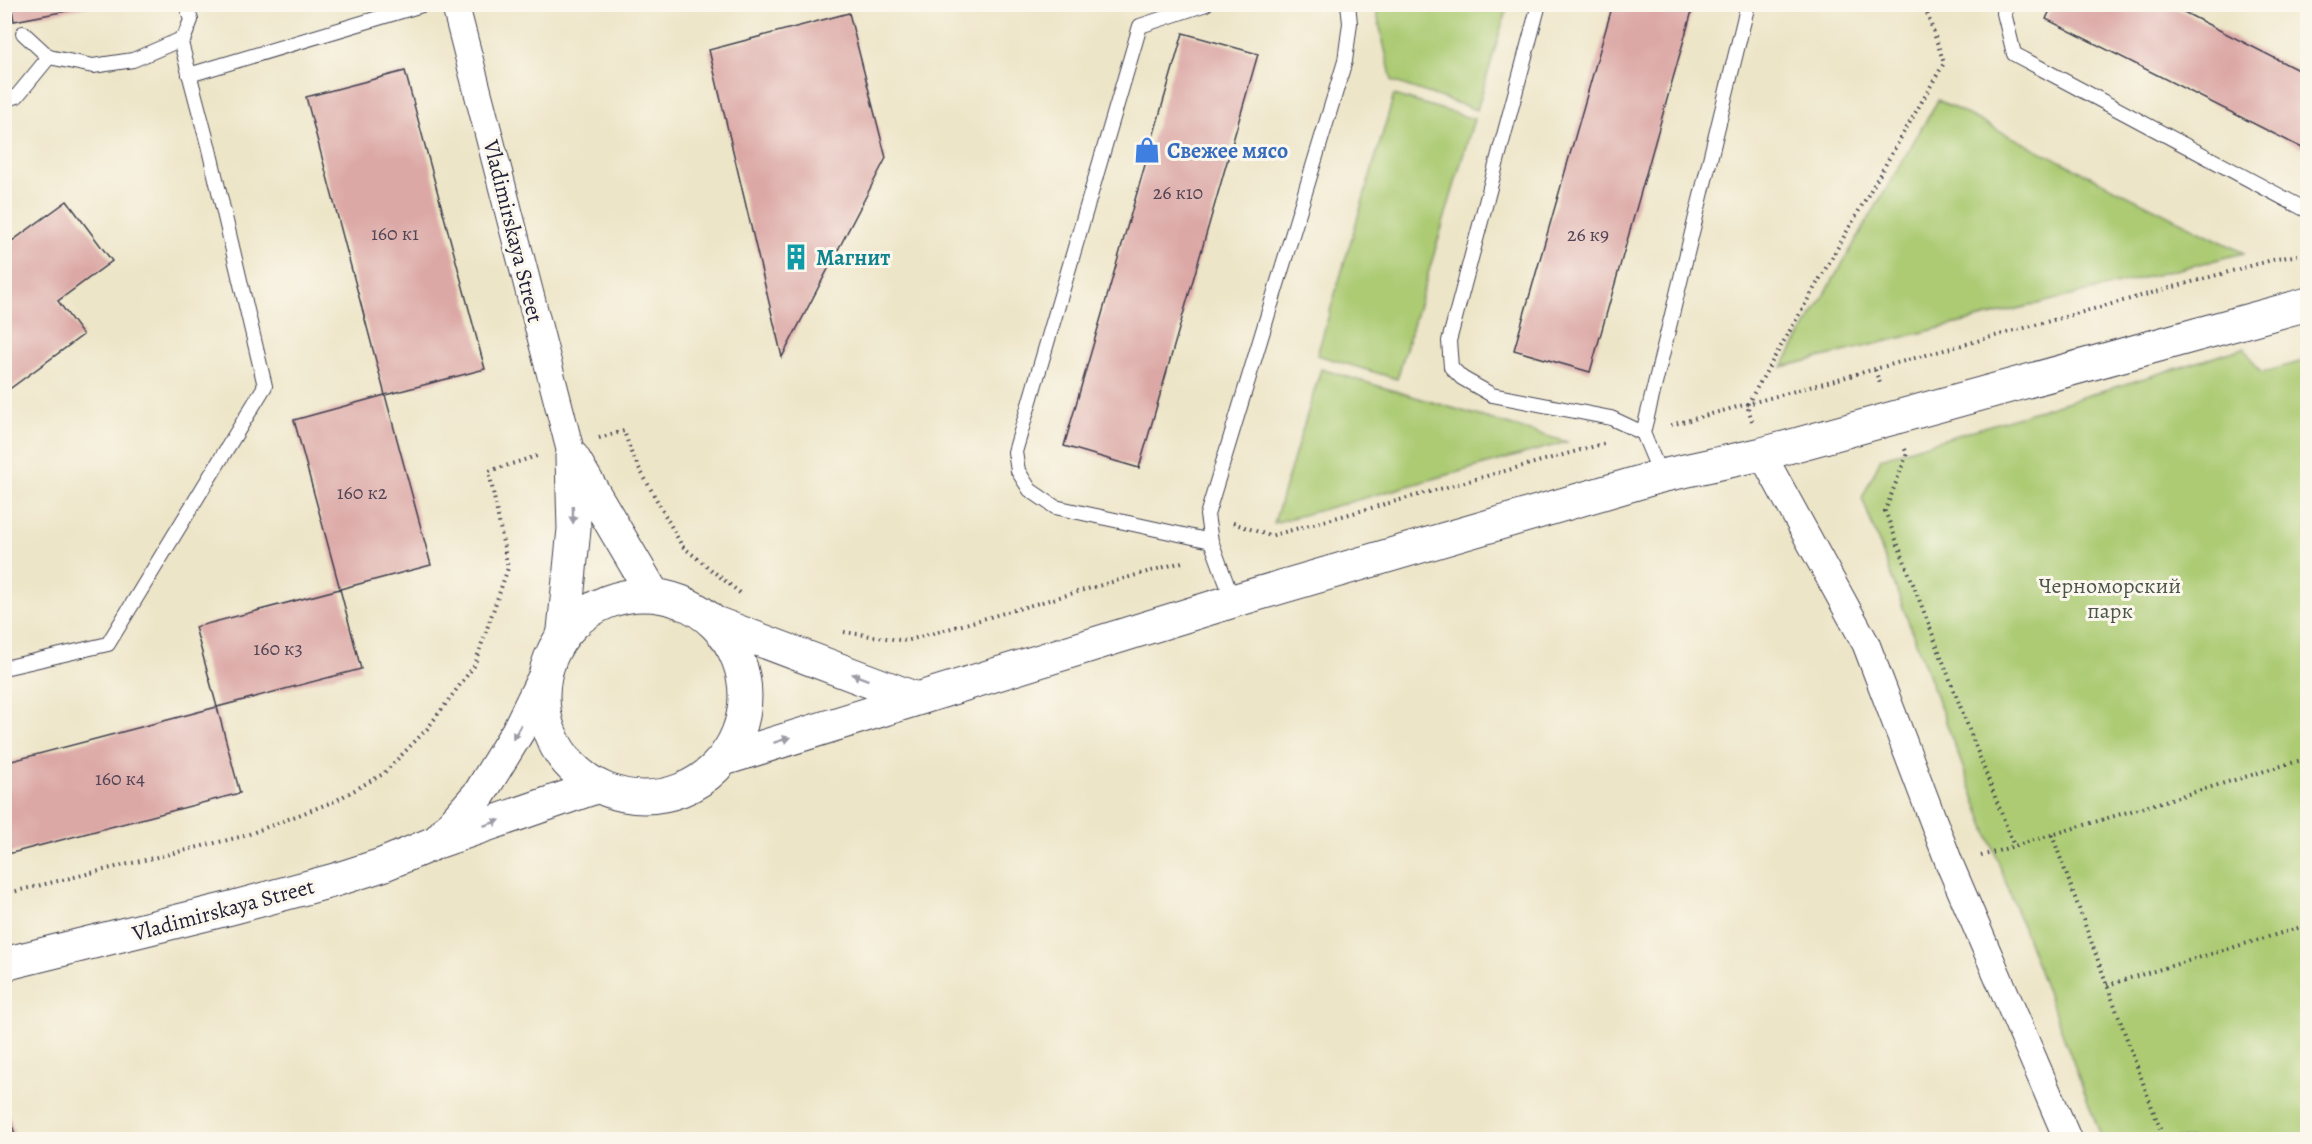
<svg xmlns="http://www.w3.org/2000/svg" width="2312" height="1144" viewBox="0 0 2312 1144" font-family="Alegreya,serif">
  <rect width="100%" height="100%" fill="#fbf7ec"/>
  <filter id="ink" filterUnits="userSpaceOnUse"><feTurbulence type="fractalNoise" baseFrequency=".0167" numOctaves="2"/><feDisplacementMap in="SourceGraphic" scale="12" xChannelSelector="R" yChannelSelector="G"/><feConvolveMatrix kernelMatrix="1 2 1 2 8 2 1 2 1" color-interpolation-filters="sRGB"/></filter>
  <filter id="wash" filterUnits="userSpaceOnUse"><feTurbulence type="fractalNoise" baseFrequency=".008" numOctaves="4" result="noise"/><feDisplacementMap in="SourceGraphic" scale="24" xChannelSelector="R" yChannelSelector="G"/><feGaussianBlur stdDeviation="1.35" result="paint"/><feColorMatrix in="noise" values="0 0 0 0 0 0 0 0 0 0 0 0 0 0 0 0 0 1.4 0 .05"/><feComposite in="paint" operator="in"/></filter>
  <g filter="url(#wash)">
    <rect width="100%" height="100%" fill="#ede5c7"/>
    <path fill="#accb73" stroke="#677657" stroke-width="1.5" d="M 1375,5 L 1508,5 L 1477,110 L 1392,81 Z
      M 1394,95 L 1474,119 L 1397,379 L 1317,355 Z
      M 1938,100 L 2244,253 L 1782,367 Z
      M 2244,348 L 2261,373 L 2307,360 L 2307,1139 L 2102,1139 L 1862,498 L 1881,458 Z
      M 1321,369 L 1567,442 L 1274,523 Z"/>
    <g id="blocks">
      <path fill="#dca8a6" d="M 11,4 L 93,4 L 93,6 L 14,21 Z
        M 1613,4 L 1694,4 L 1590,372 L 1514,350 Z
        M 2053,4 L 2168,4 L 2308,75 L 2308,151 L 2046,19 Z
        M 849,13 L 886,158 L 782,357 L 709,50 Z
        M 1183,33 L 1258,54 L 1139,468 L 1064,446 Z
        M 405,71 L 485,369 L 385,395 L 306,97 Z
        M 67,201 L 112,261 L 58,301 L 83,335 L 4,393 L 4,247 Z
        M 385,395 L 431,565 L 340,589 L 294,420 Z
        M 340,589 L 361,669 L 217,707 L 195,627 Z
        M 217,707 L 240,793 L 4,855 L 4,763 Z
        M 4,1097 L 16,1138 L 10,1140 L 4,1140 Z"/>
    </g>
  </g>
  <g filter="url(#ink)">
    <use href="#blocks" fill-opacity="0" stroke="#403f50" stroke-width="1.5"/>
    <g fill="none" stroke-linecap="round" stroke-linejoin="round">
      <g stroke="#403f50" stroke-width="16">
        <path id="service" d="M 1206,4 L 1140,26 L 1015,452 L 1018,471 L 1030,490 L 1055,507 L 1211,541
          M 1539,4 L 1449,341 L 1451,367 L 1462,378 L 1492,395 L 1611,418 L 1643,433
          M 2009,4 L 2004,13 L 2014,54 L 2308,211
          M 23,33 L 49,57 L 93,66 L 133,60 L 184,38 L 191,20 L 186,4
          M 189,75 L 425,4
          M 4,100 L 17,96 L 49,57
          M 1661,476 L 1643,433 L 1748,4
          M 1233,601 L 1211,541 L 1207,515 L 1345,61 L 1350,23 L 1348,4
          M 4,668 L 108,644 L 265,386 L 208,145 L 180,39"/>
      </g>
      <g stroke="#403f50" stroke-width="29">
        <path id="minor" d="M 455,4 L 572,457
          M 1762,454 L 1866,644 L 1950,865 L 2068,1140"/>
      </g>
      <g stroke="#403f50" stroke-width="35">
        <path id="tertiary" d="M 573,458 L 653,594
          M543 696a101 101 0 1 1 202 0a101 101 0 1 1-202 0Z
          M 718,624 L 914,698
          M 564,630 L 574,529 L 572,457
          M 727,758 L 1233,601 L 1661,476 L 1762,454 L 2308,304
          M 438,841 L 480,793 L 518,731 L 542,682
          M 4,964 L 231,908 L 335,880 L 382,865 L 437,842 L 596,787"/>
      </g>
      <path stroke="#403f50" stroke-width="4" stroke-dasharray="1.5 4.5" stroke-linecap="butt" d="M 1875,370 L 1881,386
        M 1752,421 L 1747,405 L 1944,63 L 1924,4
        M 1671,425 L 2272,260 L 2308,253
        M 599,438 L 624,431 L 632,455 L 682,546 L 740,593
        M 1905,449 L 1907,454 L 1885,511 L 2014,846
        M 1233,523 L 1270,536 L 1606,443
        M 844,632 L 906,641 L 1182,562
        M 2052,835 L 2164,1140
        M 1981,856 L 2308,758
        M 4,894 L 244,836 L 335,801 L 383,774 L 427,729 L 474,666 L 508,568 L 489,471 L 537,456
        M 2107,985 L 2308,925"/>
      <use href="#service" stroke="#fff" stroke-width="14"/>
      <use href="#minor" stroke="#fff" stroke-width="27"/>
      <use href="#tertiary" stroke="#fff" stroke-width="33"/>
    </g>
    <defs><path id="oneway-solid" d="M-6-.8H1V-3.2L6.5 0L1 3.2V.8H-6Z" transform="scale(1.5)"/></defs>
    <g fill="#9c9ca7">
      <use href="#oneway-solid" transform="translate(573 515) rotate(89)"/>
      <use href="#oneway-solid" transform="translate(860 677) rotate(-159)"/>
      <use href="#oneway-solid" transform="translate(517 732) rotate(119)"/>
      <use href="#oneway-solid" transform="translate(782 740) rotate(-18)"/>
      <use href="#oneway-solid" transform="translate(492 823) rotate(-19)"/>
    </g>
  </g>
  <defs>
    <g id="shop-bare" transform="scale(2.07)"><path d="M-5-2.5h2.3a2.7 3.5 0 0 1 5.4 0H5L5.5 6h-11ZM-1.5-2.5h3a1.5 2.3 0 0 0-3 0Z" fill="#3f7fe0" stroke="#fbf7ec" stroke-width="2.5" paint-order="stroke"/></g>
    <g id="building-bare" transform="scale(2.07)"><path d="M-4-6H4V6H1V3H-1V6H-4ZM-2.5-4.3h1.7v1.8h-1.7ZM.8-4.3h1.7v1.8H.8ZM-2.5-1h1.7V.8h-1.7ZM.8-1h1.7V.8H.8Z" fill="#0f9aa8" stroke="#fbf7ec" stroke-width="2.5" paint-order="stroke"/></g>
  </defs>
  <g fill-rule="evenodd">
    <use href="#shop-bare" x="1147" y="150"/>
    <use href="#building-bare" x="796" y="257"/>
  </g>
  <g text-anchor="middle" stroke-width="6" stroke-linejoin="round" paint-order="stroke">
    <g font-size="20" fill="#504456">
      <text x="1178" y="199">26 к10</text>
      <text x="395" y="240">160 к1</text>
      <text x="1588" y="241">26 к9</text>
      <text x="362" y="499">160 к2</text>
      <text x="278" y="655">160 к3</text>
      <text x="120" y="785">160 к4</text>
    </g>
    <g font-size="22" font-weight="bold" fill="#366cbe" stroke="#fbf7ec" text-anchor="start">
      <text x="1167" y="158">Свежее мясо</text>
    </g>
    <g font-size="22" fill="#22223b" stroke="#fbf7ec">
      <text transform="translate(514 231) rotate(76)" y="8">Vladimirskaya Street</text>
      <text transform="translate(223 909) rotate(-15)" y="8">Vladimirskaya Street</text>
    </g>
    <g font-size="22" font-weight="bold" fill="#0d838f" stroke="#fbf7ec" text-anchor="start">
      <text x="816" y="265">Магнит</text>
    </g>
    <g font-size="22" fill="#4b554c" stroke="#fbf7ec">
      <text x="2110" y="593">Черноморский<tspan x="2110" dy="25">парк</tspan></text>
    </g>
  </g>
  <rect width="2312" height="1144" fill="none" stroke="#fbf7ec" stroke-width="24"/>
</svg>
